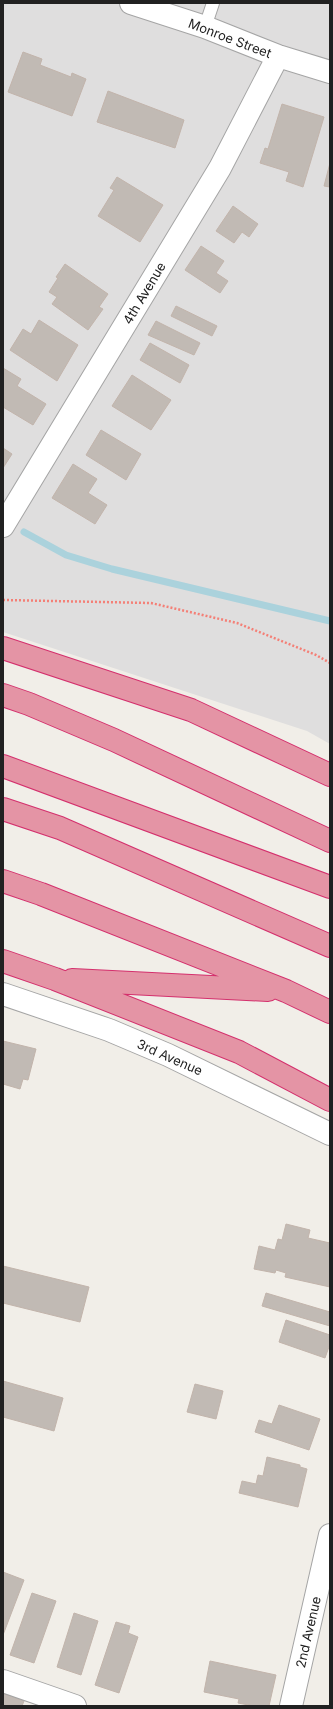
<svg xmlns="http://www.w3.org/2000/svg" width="333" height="1709" viewBox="0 0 333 1709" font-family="Inter,sans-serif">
  <rect width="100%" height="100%" fill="#f1eee8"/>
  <path fill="#dfdede" d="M 3,3 L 330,3 L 330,744 L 307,731 L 3,632 Z"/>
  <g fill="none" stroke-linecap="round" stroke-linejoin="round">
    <path stroke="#abd2dc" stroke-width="7" d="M 24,532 L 66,555 L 112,569 L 330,621"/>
  </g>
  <path fill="#c1bab4" stroke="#c2b4ab" d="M 23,52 L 42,59 L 40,65 L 71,77 L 72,73 L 86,79 L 72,116 L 8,92 Z
    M 108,91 L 184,120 L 175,148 L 97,122 Z
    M 282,104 L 324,117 L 303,187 L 286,181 L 289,172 L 260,163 L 265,148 L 268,149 Z
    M 330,163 L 330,187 L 324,186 Z
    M 117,177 L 163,205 L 140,242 L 98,216 L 114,190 L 110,188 Z
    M 233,206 L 258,224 L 249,237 L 242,232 L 234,243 L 216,231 Z
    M 201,246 L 224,261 L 216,273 L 228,281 L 220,293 L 185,270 Z
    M 65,264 L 108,294 L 99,307 L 103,309 L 88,330 L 52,304 L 57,297 L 49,292 L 58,278 L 56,277 Z
    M 176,306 L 217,326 L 212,336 L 171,316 Z
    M 39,320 L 78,345 L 57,381 L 10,350 L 23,329 L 31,334 Z
    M 156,321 L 200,343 L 194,355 L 148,335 Z
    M 150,343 L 189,365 L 180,383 L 140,360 Z
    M 3,368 L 21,379 L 17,386 L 46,404 L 33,425 L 3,407 Z
    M 132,375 L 171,400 L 151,430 L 112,406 Z
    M 101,430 L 141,454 L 126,480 L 86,455 Z
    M 3,448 L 12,454 L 3,468 Z
    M 73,464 L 97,479 L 88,493 L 107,505 L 95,524 L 52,498 Z
    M 3,1041 L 36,1049 L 28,1080 L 23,1079 L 20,1089 L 3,1084 Z
    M 286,1224 L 310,1230 L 308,1238 L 330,1243 L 330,1287 L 285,1277 L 286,1273 L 276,1270 L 275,1273 L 254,1269 L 259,1246 L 275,1250 L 278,1239 L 282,1240 Z
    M 3,1266 L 89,1287 L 80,1322 L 3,1303 Z
    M 266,1293 L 330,1312 L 330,1326 L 262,1306 Z
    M 286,1320 L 330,1335 L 330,1344 L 325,1358 L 279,1342 Z
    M 3,1381 L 63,1398 L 54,1431 L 3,1417 Z
    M 195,1384 L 223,1391 L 216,1419 L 187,1412 Z
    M 279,1405 L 320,1419 L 309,1450 L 255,1432 L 259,1420 L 272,1424 Z
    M 267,1457 L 300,1465 L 300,1467 L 307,1469 L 298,1507 L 239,1493 L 242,1481 L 256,1484 L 258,1475 L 263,1476 Z
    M 3,1572 L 24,1580 L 3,1635 Z
    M 32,1593 L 56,1601 L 34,1663 L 10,1655 Z
    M 74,1613 L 98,1621 L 81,1675 L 57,1667 Z
    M 116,1622 L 130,1626 L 128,1633 L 138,1637 L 119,1693 L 95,1685 Z
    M 210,1661 L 276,1675 L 269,1706 L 254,1706 L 238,1703 L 239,1699 L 204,1692 Z
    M 3,1693 L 24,1701 L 22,1706 L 3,1706 Z"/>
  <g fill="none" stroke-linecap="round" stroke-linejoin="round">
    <g stroke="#a5a5a5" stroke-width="14">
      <path id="lane" d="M 205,27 L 213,3"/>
    </g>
    <g stroke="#a5a5a5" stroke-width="24">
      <path id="street" d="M 131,3 L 205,27 L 278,56 L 330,72
        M 3,526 L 220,168 L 278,56
        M 3,994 L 109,1030 L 168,1055 L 330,1134
        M 3,1681 L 75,1706
        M 291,1706 L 330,1535"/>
    </g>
    <g stroke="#d4306d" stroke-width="24">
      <path id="highway" d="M 3,648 L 191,710 L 330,775
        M 3,695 L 29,704 L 114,740 L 330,841
        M 3,766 L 330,887
        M 3,809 L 60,828 L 330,946
        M 3,881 L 41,894 L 286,991 L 330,1012
        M 3,961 L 55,979 L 239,1052 L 330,1100
        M 72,980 L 268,990"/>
    </g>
    <path stroke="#f47f76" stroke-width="2.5" stroke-dasharray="2 2" stroke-linecap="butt" d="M 3,600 L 151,603 L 237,623 L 316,655 L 330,663"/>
    <use href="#lane" stroke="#fff" stroke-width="12"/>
    <use href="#street" stroke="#fff" stroke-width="22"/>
    <use href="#highway" stroke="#e494a5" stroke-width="22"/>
  </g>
  <g text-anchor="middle" stroke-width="3" stroke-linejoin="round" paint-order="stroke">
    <g font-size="13" fill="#212121" stroke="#fff">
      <text transform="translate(230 38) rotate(21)" y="5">Monroe Street</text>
      <text transform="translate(144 293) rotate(-59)" y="5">4th Avenue</text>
      <text transform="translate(170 1057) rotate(24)" y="5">3rd Avenue</text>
      <text transform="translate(308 1632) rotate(-77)" y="5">2nd Avenue</text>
    </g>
  </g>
  <rect width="333" height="1709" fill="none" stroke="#212121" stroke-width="8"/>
</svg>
